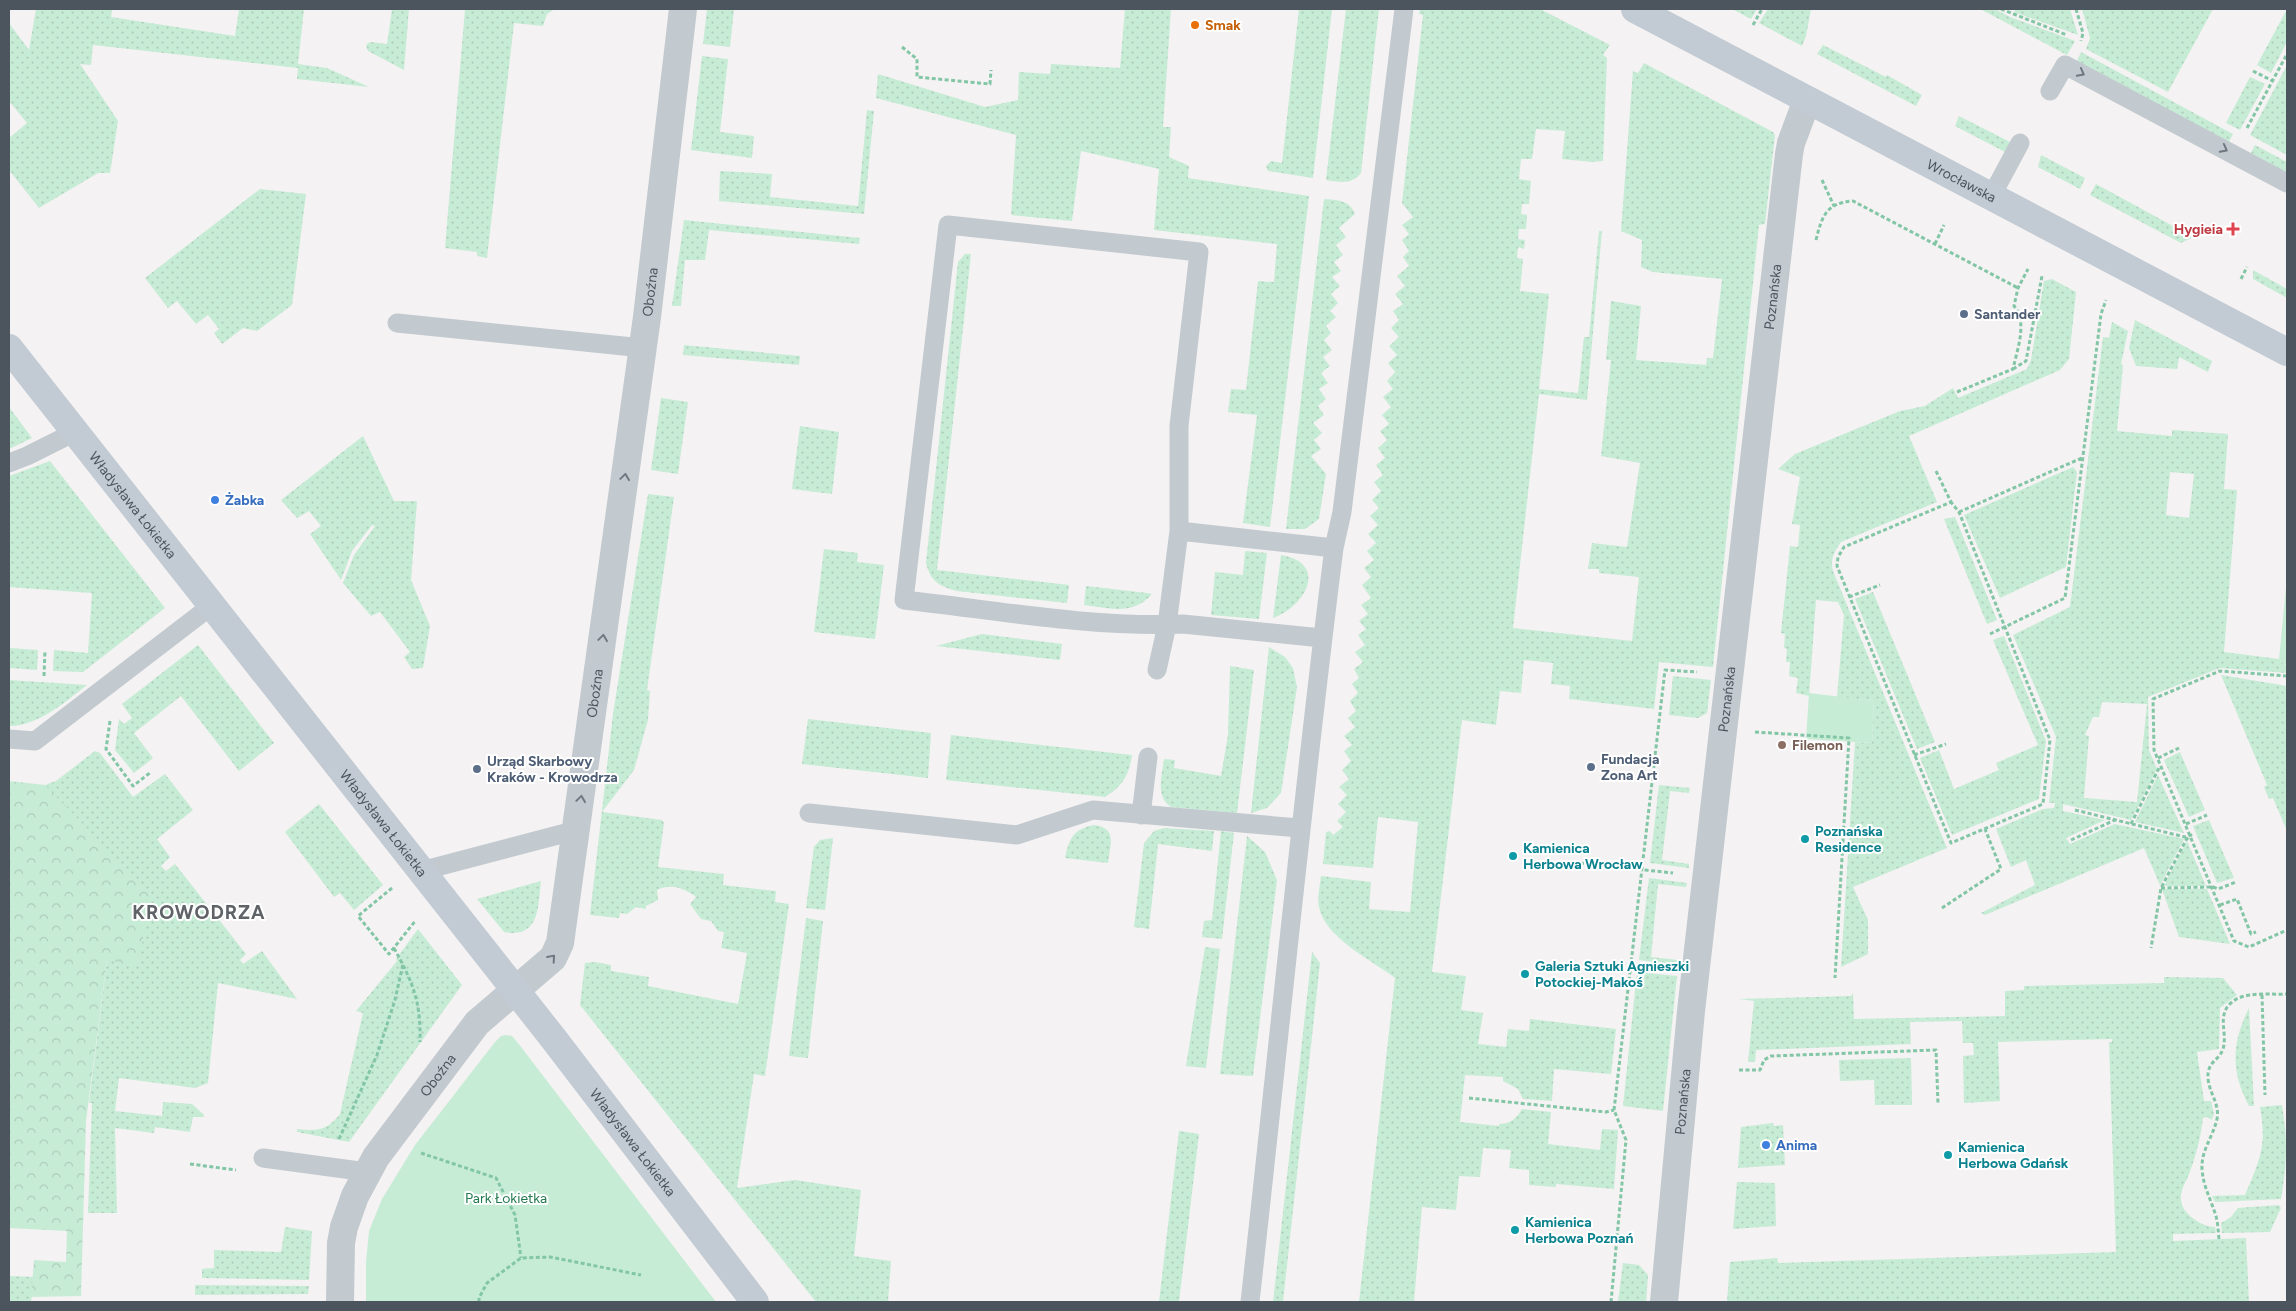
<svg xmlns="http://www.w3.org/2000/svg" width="2296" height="1311" viewBox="0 0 2296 1311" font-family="Figtree,sans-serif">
  <defs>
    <pattern id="grass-dots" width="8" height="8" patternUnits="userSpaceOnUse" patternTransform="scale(1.25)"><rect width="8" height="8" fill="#c7ecd6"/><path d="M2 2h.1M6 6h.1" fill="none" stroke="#adccba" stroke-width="1.8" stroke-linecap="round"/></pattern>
    <pattern id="forest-crowns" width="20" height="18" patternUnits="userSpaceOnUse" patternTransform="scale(1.25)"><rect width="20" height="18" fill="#c7ecd6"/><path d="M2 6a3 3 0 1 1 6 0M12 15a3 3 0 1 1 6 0" fill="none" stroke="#adccba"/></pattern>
  </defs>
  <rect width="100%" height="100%" fill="#f4f2f2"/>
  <path fill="url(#grass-dots)" fill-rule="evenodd" d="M 36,9 L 112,9 L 111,17 L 235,36 L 239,9 L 304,9 L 298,64 L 327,68 L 369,87 L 297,79 L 298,68 L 93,45 L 91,65 L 80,64 L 118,121 L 110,173 L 98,173 L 39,208 L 9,170 L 9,138 L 27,123 L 9,101 L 9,23 L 29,50 Z
    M 392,9 L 409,9 L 404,70 L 368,51 L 366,45 L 370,42 L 387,44 Z
    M 465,9 L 555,9 L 547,14 L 543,26 L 514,23 L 487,258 L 477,256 L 477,252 L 445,248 Z
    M 707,9 L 734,9 L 730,47 L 703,44 Z
    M 1125,9 L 1171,9 L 1163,127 L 1171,127 L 1169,157 L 1189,166 L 1188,178 L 1309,196 L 1270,527 L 1243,523 L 1257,415 L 1228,412 L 1231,389 L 1246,390 L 1258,281 L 1274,282 L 1277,244 L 1154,230 L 1159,169 L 1081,151 L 1072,221 L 1011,215 L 1016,135 L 876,98 L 878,74 L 985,107 L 1018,100 L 1019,72 L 1050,74 L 1051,64 L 1120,68 Z
    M 1299,9 L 1332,9 L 1313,178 L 1268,171 L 1266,166 L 1271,161 L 1282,163 Z
    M 1346,9 L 1379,9 L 1361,173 C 1352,185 1339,182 1326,180 Z
    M 1420,9 L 1540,9 L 1610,45 L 1603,55 L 1607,58 L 1603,161 L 1592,162 L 1562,159 L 1565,131 L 1536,129 L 1532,159 L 1521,159 L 1519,179 L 1531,181 L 1529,204 L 1522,204 L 1521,214 L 1527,215 L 1526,229 L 1519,229 L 1518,239 L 1525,240 L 1524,249 L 1518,247 L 1517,258 L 1523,259 L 1520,291 L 1549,294 L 1539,389 L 1578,393 L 1584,337 L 1589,337 L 1599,231 L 1602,231 L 1587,400 L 1539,394 L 1513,628 L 1632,641 L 1639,577 L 1599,573 L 1599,569 L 1588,569 L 1592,543 L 1627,547 L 1640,463 L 1601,456 L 1611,360 L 1606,360 L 1611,301 L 1641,306 L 1636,360 L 1706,365 L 1707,358 L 1713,358 L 1722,279 L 1653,272 L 1641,267 L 1642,240 L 1621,231 L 1633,71 L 1638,73 L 1644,63 L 1773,132 L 1775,135 L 1765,224 L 1759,225 L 1713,667 L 1659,662 L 1654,709 L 1569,699 L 1570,686 L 1551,684 L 1553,663 L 1524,660 L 1521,693 L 1500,691 L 1496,725 L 1462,720 L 1432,972 L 1466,976 L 1461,1010 L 1483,1013 L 1478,1044 L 1506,1047 L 1508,1029 L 1529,1031 L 1530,1019 L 1616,1029 L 1611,1074 L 1554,1069 L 1552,1101 L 1523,1099 L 1518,1089 L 1503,1081 L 1503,1077 L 1465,1075 L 1460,1122 L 1499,1126 L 1499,1124 C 1510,1124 1517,1118 1522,1109 L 1551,1112 L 1548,1144 L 1600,1150 L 1602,1129 L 1618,1130 L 1614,1189 L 1556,1184 L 1556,1187 L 1529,1185 L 1529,1170 L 1509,1168 L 1511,1150 L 1483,1148 L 1480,1177 L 1459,1176 L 1456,1210 L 1422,1207 L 1414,1302 L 1359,1302 L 1395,978 C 1372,960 1325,938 1319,907 C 1317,897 1320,886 1321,876 L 1371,882 L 1369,909 L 1410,912 L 1418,822 L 1378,817 L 1373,868 L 1323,864 L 1326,832 L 1330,831 L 1333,835 L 1343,827 L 1337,821 L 1346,812 L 1338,804 L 1347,795 L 1339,787 L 1349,779 L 1342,770 L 1351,761 L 1344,751 L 1352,745 L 1344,736 L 1355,727 L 1348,718 L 1356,711 L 1350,701 L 1358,693 L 1352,684 L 1359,678 L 1354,669 L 1363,662 L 1355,652 L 1365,645 L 1358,635 L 1366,629 L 1359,621 L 1368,614 L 1361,605 L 1371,598 L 1362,585 L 1371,577 L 1364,568 L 1374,560 L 1367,551 L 1376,543 L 1368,534 L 1378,525 L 1370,516 L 1379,508 L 1372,500 L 1381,491 L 1374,482 L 1383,475 L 1376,465 L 1385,458 L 1378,448 L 1387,440 L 1380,431 L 1389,424 L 1382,415 L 1391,407 L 1383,397 L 1393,389 L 1387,381 L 1395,372 L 1388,363 L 1397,355 L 1389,346 L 1399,337 L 1391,328 L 1399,320 L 1393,311 L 1403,304 L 1395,294 L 1405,286 L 1397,276 L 1409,266 L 1403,257 L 1409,251 L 1402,240 L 1409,234 L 1402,225 L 1413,217 L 1402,203 L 1423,15 L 1419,14 Z
    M 1732,9 L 1757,9 L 1751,19 Z
    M 1768,9 L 1811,9 L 1806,36 L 1802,46 L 1759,23 Z
    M 1980,9 L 1995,9 L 2010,17 L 2075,41 L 2067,55 Z
    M 2016,9 L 2070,9 L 2078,35 L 2014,12 Z
    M 2082,9 L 2213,9 L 2168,92 L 2086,49 L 2090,38 Z
    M 2287,9 L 2287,42 L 2271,73 L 2257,65 Z
    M 1823,45 L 1886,77 L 1887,75 L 1922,95 L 1916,106 L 1817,54 Z
    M 2081,52 L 2233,134 L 2229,142 L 2077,61 Z
    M 702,56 L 728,59 L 720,132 L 754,136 L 752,158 L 691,150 Z
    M 2287,65 L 2287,155 L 2250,135 Z
    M 2250,77 L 2265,84 L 2240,130 L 2226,123 Z
    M 867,110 L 874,111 L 864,214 L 719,201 L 720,171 L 772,174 L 770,197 L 858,206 Z
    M 1959,116 L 2010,142 L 2005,152 L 1955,126 Z
    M 2255,145 L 2287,162 L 2287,173 L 2251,153 Z
    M 2041,155 L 2085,178 L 2080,189 L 2038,167 Z
    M 2096,184 L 2193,237 L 2181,243 L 2090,195 Z
    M 260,189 L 306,194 L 292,305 L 257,331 L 243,328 L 222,344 L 214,333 L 219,329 L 208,315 L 196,324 L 177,301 L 168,308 L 145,278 Z
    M 1324,199 C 1337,200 1350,200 1355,214 L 1339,228 L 1346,237 L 1336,245 L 1343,255 L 1334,262 L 1341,271 L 1332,277 L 1340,286 L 1331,294 L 1338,303 L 1330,311 L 1336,317 L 1326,326 L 1331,333 L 1324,340 L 1332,350 L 1323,357 L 1330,366 L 1321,373 L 1328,383 L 1319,389 L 1326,399 L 1318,406 L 1324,415 L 1313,423 L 1322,433 L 1314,440 L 1321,449 L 1311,456 L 1326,474 L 1319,519 L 1305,529 L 1286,529 Z
    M 684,220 L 860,238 L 859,244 L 709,230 L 705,260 L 685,260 L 681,306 L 672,306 Z
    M 965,254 L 971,254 L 937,570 L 1069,585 L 1067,603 L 957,591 C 939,586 931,582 926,563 L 958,262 Z
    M 2253,270 L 2287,289 L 2287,298 L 2253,279 Z
    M 2052,279 L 2076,292 L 2069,359 L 2060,370 L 1909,436 L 1937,502 L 1841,542 C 1834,552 1830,559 1833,571 L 1947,848 L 1853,887 L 1868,920 L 1868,954 L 1841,967 L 1855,742 L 1872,743 L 1874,701 L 1837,697 L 1844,615 L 1838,602 L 1816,600 L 1809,696 L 1796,693 L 1798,678 L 1789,676 L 1790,662 L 1786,662 L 1787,649 L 1784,648 L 1785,634 L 1781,633 L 1790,546 L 1798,547 L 1800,525 L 1792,524 L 1800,477 L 1778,469 L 1795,454 L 1900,411 L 1925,406 L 1953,388 L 1958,398 L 2027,369 L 2031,360 L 2044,281 Z
    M 2135,320 L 2212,361 L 2208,372 L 2179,357 L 2177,369 L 2136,366 L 2129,348 Z
    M 2112,322 L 2128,331 L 2121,364 L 2123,365 L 2117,431 L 2172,436 L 2172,430 L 2228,434 L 2224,489 L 2237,490 L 2224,652 L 2279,659 L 2287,667 L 2287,673 L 2220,668 L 2148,697 L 2149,750 L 2157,769 L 2131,820 L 2063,804 L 2063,811 L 2105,820 L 2066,838 L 2070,844 L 2115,824 L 2184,839 L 2160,885 L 2144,848 L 1985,915 L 1981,913 L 2035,885 L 2026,860 L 2011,867 L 1996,829 L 2043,809 L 2054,808 L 2055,803 L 2049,803 L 2056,737 L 2013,635 L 2070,607 L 2103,337 L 2109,338 ZM 2170,472 L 2194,474 L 2189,518 L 2166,515 ZM 2102,702 L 2147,704 L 2137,802 L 2084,798 L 2089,736 L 2085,735 L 2093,717 L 2099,717 Z
    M 684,345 L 800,356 L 799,365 L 683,355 Z
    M 661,398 L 688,402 L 678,474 L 651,470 Z
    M 9,407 L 32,438 L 9,449 Z
    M 800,426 L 839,432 L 832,494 L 792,489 Z
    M 363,436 L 394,501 L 417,501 L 411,580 L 430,626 L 423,668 L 412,669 L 404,657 L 410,652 L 380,612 L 371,616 L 343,583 L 354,555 L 375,526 L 372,525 L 352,551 L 341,580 L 310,534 L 321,526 L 309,511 L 297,518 L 281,500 Z
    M 50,461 L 165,608 L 83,672 L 53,671 L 54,650 L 88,653 L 92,593 L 9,587 L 9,476 Z
    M 2073,467 L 2077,472 L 2066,567 L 2000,598 L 1964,515 Z
    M 648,494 L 674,497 L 647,690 L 650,691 L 648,720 L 634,770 L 602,812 L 662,820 L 664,823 L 658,867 L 724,874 L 723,885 L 776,891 L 775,902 L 789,904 L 765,1076 L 754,1074 L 737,1188 L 795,1180 L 861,1190 L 854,1256 L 891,1261 L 888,1302 L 816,1302 L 580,1005 L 585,963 L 595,962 L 611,965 L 611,971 L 649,977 L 648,986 L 738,1004 L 747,953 L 721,948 L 724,932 L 718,931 L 711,921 L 701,919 L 690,904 L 696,897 C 685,888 671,883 657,890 L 658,900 L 646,906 L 646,909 L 636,907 L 627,914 L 620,913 L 619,918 L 590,915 L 613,714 Z
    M 1955,517 L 1997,620 L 1987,624 L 1944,519 Z
    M 824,549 L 858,553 L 857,562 L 884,565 L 875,639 L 814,632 Z
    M 1245,551 L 1267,553 L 1259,619 L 1211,615 L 1215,572 L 1243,575 Z
    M 1281,555 C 1329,563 1306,606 1273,618 Z
    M 1086,586 L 1147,593 L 1152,594 C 1133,616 1110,608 1084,605 Z
    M 1873,592 L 1935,742 L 1917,749 L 1855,599 Z
    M 982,634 L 1062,644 L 1060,660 L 936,646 Z
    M 2004,636 L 2046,741 L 2039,799 L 1952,835 L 1920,758 L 1939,750 L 1954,789 L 1999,770 L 1996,763 L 2038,745 L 1993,640 Z
    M 198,645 L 274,743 L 239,771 L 181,696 L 134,733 L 153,758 L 134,773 L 115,750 L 119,719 L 124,724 L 132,718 L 122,704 Z
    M 1269,647 L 1285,657 L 1293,668 L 1297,687 L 1281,793 L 1267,808 L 1251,813 Z
    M 9,648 L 38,650 L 37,670 L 9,668 Z
    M 1230,666 L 1254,670 L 1237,813 L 1171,807 C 1155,797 1162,775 1164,759 L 1175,760 L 1174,768 L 1221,776 L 1228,735 Z
    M 2221,675 L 2287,686 L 2287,831 L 2273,798 L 2269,799 L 2264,787 L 2267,785 Z
    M 1673,676 L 1711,680 L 1707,713 L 1698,718 L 1669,715 Z
    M 9,680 L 87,685 C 67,701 36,727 9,726 Z
    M 808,719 L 931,733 L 928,778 L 802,764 Z
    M 951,735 L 1132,755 C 1129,775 1123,786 1105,797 L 946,780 Z
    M 95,751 L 100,753 L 133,797 L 165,774 L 193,810 L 157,839 L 170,857 L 161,866 L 166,871 L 175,864 L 246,954 L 240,960 L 243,964 L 262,951 L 297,999 L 218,983 L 208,1083 L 195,1088 L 119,1078 L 115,1111 L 162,1116 L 163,1102 L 192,1104 L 204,1115 L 204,1117 L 193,1117 L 190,1132 L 155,1127 L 154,1133 L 115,1128 L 117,1213 L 88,1213 L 92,1103 L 89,1103 L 107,960 L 45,785 L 56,781 Z
    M 2180,752 L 2205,810 L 2189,817 L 2164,760 Z
    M 2158,775 L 2184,833 L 2135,822 Z
    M 1659,785 L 1690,788 L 1689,793 L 1670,791 L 1662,860 L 1689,864 L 1689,868 L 1650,863 Z
    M 319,804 L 383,885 L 354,910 L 340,893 L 334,897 L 285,832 Z
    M 2209,820 L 2234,878 L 2217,883 L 2193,826 Z
    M 1094,825 C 1118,828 1110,845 1108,863 L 1065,858 C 1069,839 1073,829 1094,825 Z
    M 1164,828 L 1214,831 L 1212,851 L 1158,844 L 1149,929 L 1134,927 L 1144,843 L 1154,831 Z
    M 1221,831 L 1234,833 L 1222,939 L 1202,937 L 1204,921 L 1212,920 Z
    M 1247,836 L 1265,852 L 1277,880 L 1253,1076 L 1220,1074 Z
    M 833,838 L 825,910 L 806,908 L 814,847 L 820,840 Z
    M 2187,841 L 2206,886 L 2164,886 Z
    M 1649,878 L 1687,883 L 1686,887 L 1658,884 L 1651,957 L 1678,960 L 1677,965 L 1639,960 Z
    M 541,881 C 538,906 540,939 504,932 L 477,899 Z
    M 2162,889 L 2207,889 L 2230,944 L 2179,937 Z
    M 806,918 L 823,921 L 808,1058 L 789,1056 Z
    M 418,929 L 462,985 L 349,1142 L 297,1132 L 297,1129 C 317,1131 327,1131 340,1114 L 363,1013 L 356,1011 L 397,961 L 396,959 Z
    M 1205,947 L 1220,949 L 1206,1068 L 1186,1066 Z
    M 1312,952 L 1320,963 L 1283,1302 L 1273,1302 Z
    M 1637,972 L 1677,976 L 1663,1111 L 1623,1106 Z
    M 2164,977 L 2223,978 L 2237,995 L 2220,1008 L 2219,1049 L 2197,1052 L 2204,1101 L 2211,1101 L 2214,1114 L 2212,1120 L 2207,1117 L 2203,1118 C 2201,1136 2196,1156 2189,1174 C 2186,1183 2180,1189 2181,1200 C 2182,1214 2202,1227 2215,1227 L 2216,1233 L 2173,1234 L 2173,1241 L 2246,1238 L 2249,1302 L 1727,1302 L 1730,1262 L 1777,1258 L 1778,1263 L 2116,1252 L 2109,1042 L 2112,1042 L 2112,1039 L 1998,1042 L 2000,1101 L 1964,1103 L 1963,1056 L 1974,1055 L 1973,1043 L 1963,1043 L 1962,1021 L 1910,1022 L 1911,1044 L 1756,1050 L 1755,1062 L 1748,1062 L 1754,1001 L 1739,999 L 1851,996 L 1853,993 L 1854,1019 L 2005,1016 L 2005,991 L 2024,990 L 2024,986 L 2164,983 Z
    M 2249,1008 L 2254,1106 L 2249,1106 C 2231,1072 2231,1044 2249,1008 Z
    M 1911,1058 L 1912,1105 L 1875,1105 L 1874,1080 L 1840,1081 L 1839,1060 Z
    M 2282,1105 C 2288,1140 2287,1164 2281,1199 L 2215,1202 L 2212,1196 L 2245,1195 C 2260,1160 2267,1146 2260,1107 Z
    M 1773,1123 L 1774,1126 L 1783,1125 L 1785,1165 L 1738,1168 L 1741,1127 Z
    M 1179,1131 L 1199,1134 L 1179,1302 L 1159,1302 Z
    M 1737,1182 L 1775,1183 L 1776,1226 L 1733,1229 Z
    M 2279,1205 L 2281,1208 L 2270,1232 L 2222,1233 L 2221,1223 L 2231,1217 L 2238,1208 Z
    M 285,1227 L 312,1231 L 309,1280 L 202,1278 L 202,1269 L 214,1268 L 214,1250 L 281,1252 Z
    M 1623,1263 L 1639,1265 L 1648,1275 L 1646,1302 L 1618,1302 Z
    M 9,1276 L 34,1277 L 31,1302 L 9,1302 Z
    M 195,1285 L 309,1286 L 308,1294 L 195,1295 Z"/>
  <path fill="url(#forest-crowns)" d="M 9,781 L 45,785 L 151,894 L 138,966 L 107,960 L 86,1121 L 81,1296 L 31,1297 L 34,1260 L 66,1262 L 67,1231 L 9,1228 Z"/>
  <path fill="#c7ecd6" d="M 2287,577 L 2287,667 L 2279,659 Z
    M 1809,693 L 1874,701 L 1872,743 L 1806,739 Z
    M 506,1035 L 512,1036 L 518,1043 L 716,1302 L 366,1302 L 366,1262 L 369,1231 L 382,1199 L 415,1145 L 495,1042 L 501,1036 Z"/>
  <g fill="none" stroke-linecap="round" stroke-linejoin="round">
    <path stroke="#82c6a6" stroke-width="3" stroke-dasharray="4 2.5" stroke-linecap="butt" d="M 2001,9 L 2067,35
      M 2076,9 L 2083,33 L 2081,41
      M 1753,25 L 1762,9
      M 902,47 L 917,59 L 917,77 L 990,84 L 991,70
      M 2253,71 L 2273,81
      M 2247,128 L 2287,54
      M 1822,180 L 1834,206
      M 1816,240 C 1822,216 1826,203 1853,201 L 2018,288
      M 1935,244 L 1944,225
      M 2241,279 L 2247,267
      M 2013,369 L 2026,361 L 2042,276
      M 1957,392 L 2013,369 C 2017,350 2028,322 2014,306 L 2018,288 L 2028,269
      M 1936,471 L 1951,502 L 1844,547 L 1838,557 L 1837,566 L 1951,843 L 2043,804 L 2050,740 L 1959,512 L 1951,502
      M 1959,512 L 2084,457
      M 1849,597 L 1880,585
      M 1990,634 L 2065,598 L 2101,314 L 2106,300
      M 44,676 L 45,650
      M 2287,676 L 2220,671 L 2153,699 L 2154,750 L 2234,941 L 2249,947 L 2287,930
      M 110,721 L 106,749 L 133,786 L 151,772
      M 1755,732 L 1849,738 L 1835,978
      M 1914,755 L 1946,744
      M 2158,758 L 2179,748
      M 2075,810 L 2185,837 L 2191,835 L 2186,840 L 2161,888 L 2151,948
      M 2131,824 L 2160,766
      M 2186,824 L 2207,815
      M 2071,840 L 2115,820
      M 1580,863 L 1673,873
      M 392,888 L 358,916 L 389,954 L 416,920
      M 2161,888 L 2213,887 L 2218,889 L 2236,882
      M 2220,905 L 2237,899 L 2251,934 L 2256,932
      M 1942,908 L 2001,869 L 1985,829
      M 394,948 C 413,983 421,1001 420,1042
      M 1631,965 L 1663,969
      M 2262,995 L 2265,1095
      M 1739,1070 L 1760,1070 L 1764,1060 L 1771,1056 L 1936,1050 L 1938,1104
      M 1469,1098 L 1606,1112 L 1614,1110
      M 339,1139 L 377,1055 L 395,1000 L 403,964
      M 421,1153 L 496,1178 L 515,1215 L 521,1258
      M 190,1164 L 236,1170
      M 2219,1239 C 2218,1230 2218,1221 2215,1213 C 2210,1198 2203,1185 2202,1169 C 2201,1150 2213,1137 2217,1119 C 2220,1104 2209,1093 2208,1078 C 2207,1061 2219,1061 2223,1049 C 2228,1033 2216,1015 2232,1002 C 2245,991 2271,995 2287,994
      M 479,1302 L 479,1298 L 487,1283 L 521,1258 L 550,1257 L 641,1275
      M 1611,1302 L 1626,1140 L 1614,1110 L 1665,670 L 1697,672"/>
    <path stroke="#c2c9cf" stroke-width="19" d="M 2050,91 L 2065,65 L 2287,183
      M 1991,197 L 2020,143
      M 397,323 L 643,348
      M 9,463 L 27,456 L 75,432
      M 1179,531 L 1334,548
      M 1157,670 L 1167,625 L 1179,531 L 1179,426 L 1199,252 L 948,225 L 904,600 C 995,610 1092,628 1183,624 L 1322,638
      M 9,739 L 35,741 L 211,606
      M 809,813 L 1017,835 L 1093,810 L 1299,828
      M 1141,815 L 1148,757
      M 421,871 L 577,830
      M 263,1158 L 367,1172
      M 1250,1302 C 1278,1051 1302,799 1334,548 L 1342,512 L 1404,9"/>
    <g stroke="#c2c9cf" stroke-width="28">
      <path id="s1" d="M 340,1302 L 341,1243 L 344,1227 L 355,1196 L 376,1157 L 477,1023 L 553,958 L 560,943 L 647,317 L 683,9"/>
      <path id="s2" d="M 1664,1302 L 1691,1011 L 1789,154 L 1791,143 L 1807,100"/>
    </g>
    <g stroke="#c2cad3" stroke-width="28">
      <path id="s3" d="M 1635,9 L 2287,352"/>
      <path id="s4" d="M 9,348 L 553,1038 L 755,1302"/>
    </g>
  </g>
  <defs><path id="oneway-chevron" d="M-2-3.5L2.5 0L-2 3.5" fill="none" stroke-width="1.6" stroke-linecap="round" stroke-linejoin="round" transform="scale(1.25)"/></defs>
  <g stroke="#6f7880">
    <use href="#oneway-chevron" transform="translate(2081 73) rotate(28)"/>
    <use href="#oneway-chevron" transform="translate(2224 149) rotate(28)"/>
    <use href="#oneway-chevron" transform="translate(625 477) rotate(-82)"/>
    <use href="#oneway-chevron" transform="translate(603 638) rotate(-82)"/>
    <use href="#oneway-chevron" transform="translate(581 799) rotate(-82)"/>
    <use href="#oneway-chevron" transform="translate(552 958) rotate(-49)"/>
  </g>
  <circle fill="#e8710a" stroke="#fff" stroke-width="2" cx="1195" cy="25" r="5"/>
  <path fill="#e0444e" stroke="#fff" stroke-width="2" d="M2230.5 221.5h5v5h5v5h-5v5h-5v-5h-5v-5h5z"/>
  <g fill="#5c6f8a" stroke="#fff" stroke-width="2">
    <circle cx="1964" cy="314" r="5"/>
    <circle cx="1591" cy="767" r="5"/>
    <circle cx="477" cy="769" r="5"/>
  </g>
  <g fill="#3f7fe0" stroke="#fff" stroke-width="2">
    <circle cx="215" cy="500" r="5"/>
    <circle cx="1766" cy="1145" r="5"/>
  </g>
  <circle fill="#8d6e63" stroke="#fff" stroke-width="2" cx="1782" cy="745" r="5"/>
  <g fill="#0f9aa8" stroke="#fff" stroke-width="2">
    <circle cx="1805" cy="839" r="5"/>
    <circle cx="1513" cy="856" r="5"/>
    <circle cx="1525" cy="974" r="5"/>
    <circle cx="1948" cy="1155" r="5"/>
    <circle cx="1515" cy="1230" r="5"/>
  </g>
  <g text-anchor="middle" stroke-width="4" stroke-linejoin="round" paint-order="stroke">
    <g font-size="14" font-weight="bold" fill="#c56008" stroke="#fff" text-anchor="start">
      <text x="1205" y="30">Smak</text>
    </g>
    <g font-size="14" fill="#4c555e" stroke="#fff">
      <text dy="5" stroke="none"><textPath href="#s3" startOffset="369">Wrocławska</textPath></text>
      <text dy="5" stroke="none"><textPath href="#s1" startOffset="1094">Oboźna</textPath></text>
      <text dy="5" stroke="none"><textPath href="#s2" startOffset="1011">Poznańska</textPath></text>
      <text dy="5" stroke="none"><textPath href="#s4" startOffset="200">Władysława Łokietka</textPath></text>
      <text dy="5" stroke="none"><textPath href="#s1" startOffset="689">Oboźna</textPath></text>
      <text dy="5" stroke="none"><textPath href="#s2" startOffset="606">Poznańska</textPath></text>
      <text dy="5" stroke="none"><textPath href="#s4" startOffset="605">Władysława Łokietka</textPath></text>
      <text dy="5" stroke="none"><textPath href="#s1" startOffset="255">Oboźna</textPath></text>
      <text dy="5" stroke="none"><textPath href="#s2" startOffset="201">Poznańska</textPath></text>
      <text dy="5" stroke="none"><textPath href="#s4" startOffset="1010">Władysława Łokietka</textPath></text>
    </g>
    <g font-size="14" font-weight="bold" fill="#be3a42" stroke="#fff" text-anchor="end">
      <text x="2223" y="234">Hygieia</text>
    </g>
    <g font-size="14" font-weight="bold" fill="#4e5e75" stroke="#fff" text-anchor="start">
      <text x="1974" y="319">Santander</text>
      <text x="1601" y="764">Fundacja<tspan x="1601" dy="16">Zona Art</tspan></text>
      <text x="487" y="766">Urząd Skarbowy<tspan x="487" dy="16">Kraków - Krowodrza</tspan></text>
    </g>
    <g font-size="14" font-weight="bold" fill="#366cbe" stroke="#fff" text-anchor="start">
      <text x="225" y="505">Żabka</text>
      <text x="1776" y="1150">Anima</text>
    </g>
    <g font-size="14" font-weight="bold" fill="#785e54" stroke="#fff" text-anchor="start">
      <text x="1792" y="750">Filemon</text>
    </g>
    <g font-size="14" font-weight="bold" fill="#0d838f" stroke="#fff" text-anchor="start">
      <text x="1815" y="836">Poznańska<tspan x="1815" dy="16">Residence</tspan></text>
      <text x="1523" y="853">Kamienica<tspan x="1523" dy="16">Herbowa Wrocław</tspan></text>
      <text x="1535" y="971">Galeria Sztuki Agnieszki<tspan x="1535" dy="16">Potockiej-Makoś</tspan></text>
      <text x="1958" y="1152">Kamienica<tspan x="1958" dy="16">Herbowa Gdańsk</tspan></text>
      <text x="1525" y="1227">Kamienica<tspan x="1525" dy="16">Herbowa Poznań</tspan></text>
    </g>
    <g font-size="14" fill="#23794f" stroke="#fff">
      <text x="506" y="1203">Park Łokietka</text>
    </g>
    <g font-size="19" font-weight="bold" letter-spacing="1" fill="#5f6266" stroke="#fff">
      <text x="199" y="919">KROWODRZA</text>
    </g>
  </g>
  <rect width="2296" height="1311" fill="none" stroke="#4c555e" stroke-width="20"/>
</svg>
